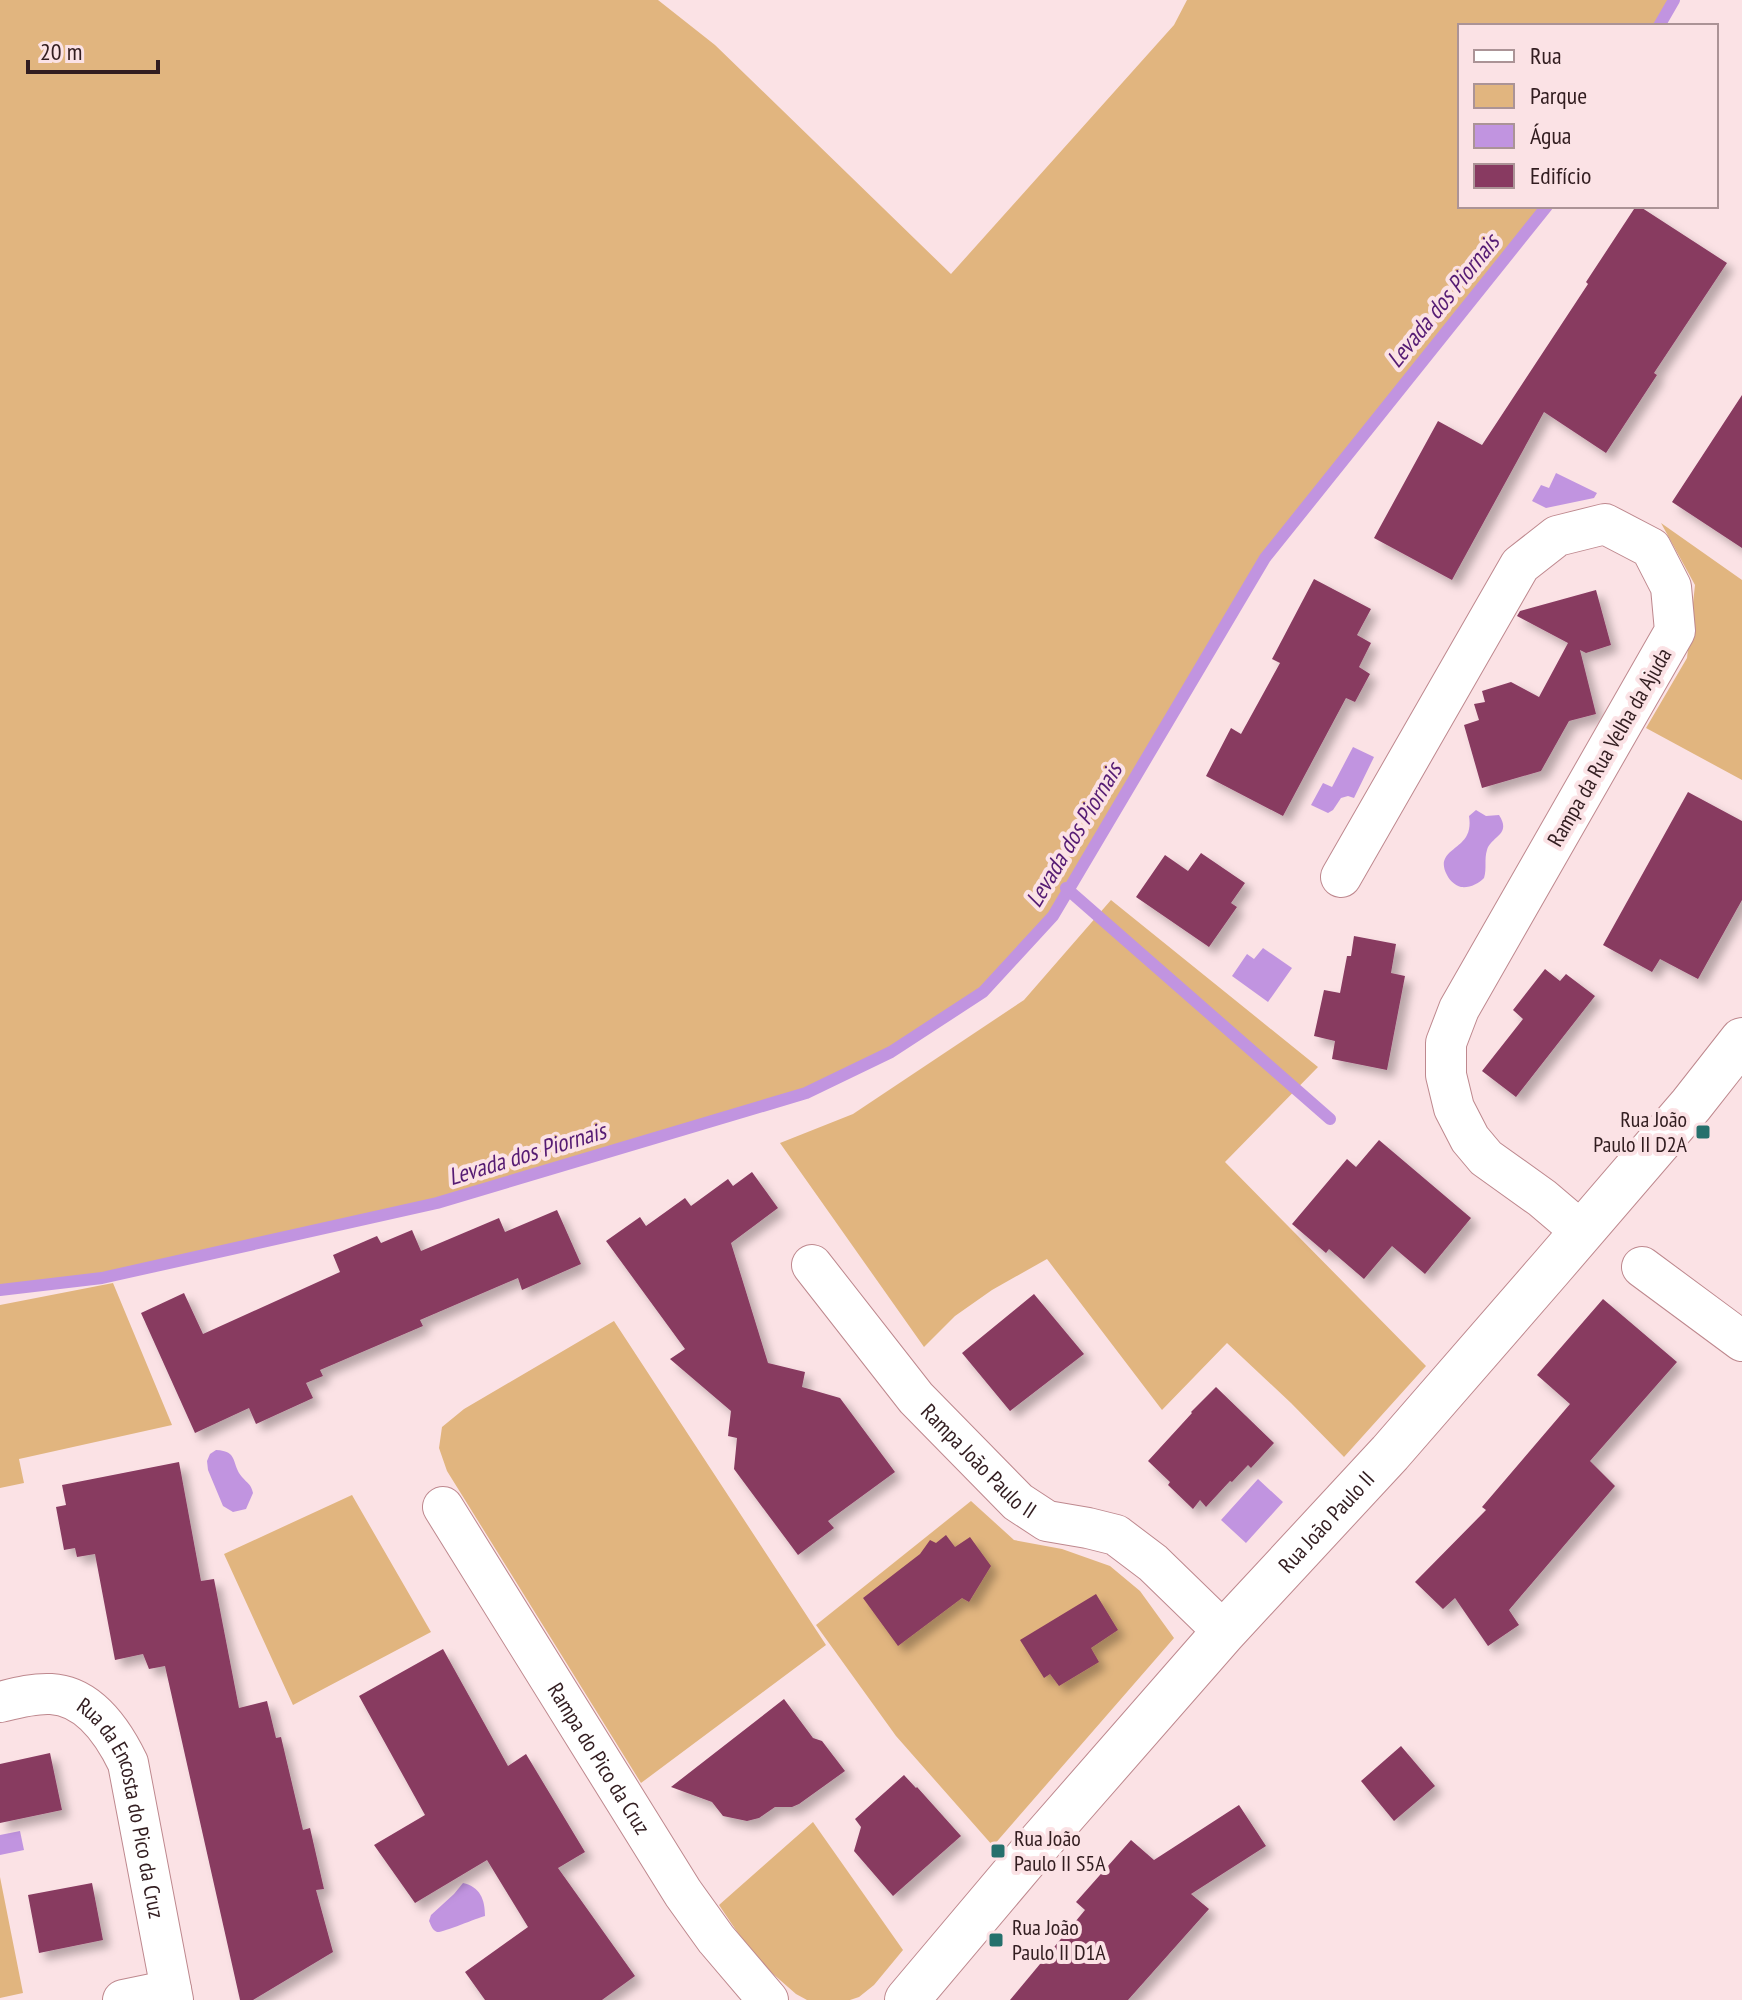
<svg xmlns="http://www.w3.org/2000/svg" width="1742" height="2000" viewBox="0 0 1742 2000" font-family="'PT Sans Narrow',sans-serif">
  <defs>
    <filter id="shadow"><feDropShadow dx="7" dy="7" stdDeviation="4" flood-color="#0004"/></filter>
  </defs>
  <rect width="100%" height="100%" fill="#fbe2e5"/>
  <path fill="#e1b57f" d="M 0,0 L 658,0 L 715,45 L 951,274 L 1174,25 L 1187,0 L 1670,0 L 1655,26 L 1460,26 L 1460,206 L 1543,206 L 1262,556 L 1051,915 L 981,990 L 890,1049 L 804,1091 L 437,1200 L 101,1275 L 0,1287 Z
    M 1661,523 L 1742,580 L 1742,780 L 1646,728 L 1687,658 L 1695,585 Z
    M 1111,900 L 1318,1067 L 1225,1162 L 1426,1366 L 1344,1457 L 1291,1403 L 1227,1343 L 1162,1410 L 1047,1259 L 992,1290 L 955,1316 L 924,1347 L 780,1143 L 853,1114 L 1024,1000 Z
    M 113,1283 L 172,1425 L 19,1459 L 24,1483 L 0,1488 L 0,1305 Z
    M 614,1321 L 826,1645 L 641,1783 L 447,1471 L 439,1448 L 442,1427 L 464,1409 Z
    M 352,1495 L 431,1632 L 293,1705 L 224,1554 Z
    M 971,1501 L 1014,1540 L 1062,1549 L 1110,1566 L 1140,1591 L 1174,1638 L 993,1846 L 896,1736 L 816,1625 Z
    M 813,1822 L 903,1950 L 874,1985 L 859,1997 L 850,2000 L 807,2000 L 796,1994 L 772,1973 L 744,1942 L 719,1905 Z
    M 0,1877 L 23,1993 L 0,1998 Z"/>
  <path fill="#c194e0" d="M 1556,473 L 1597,493 L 1594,498 L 1546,508 L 1532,501 L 1541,485 L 1549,488 Z
    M 1353,747 L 1374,757 L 1354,798 L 1348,796 L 1341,798 L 1333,810 L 1328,813 L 1311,805 L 1323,783 L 1332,787 Z
    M 1476,810 L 1486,816 L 1499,815 C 1512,835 1491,836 1487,850 C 1484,859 1487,869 1484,878 C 1478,884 1470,888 1461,887 C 1455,885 1450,881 1447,875 C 1435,853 1460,850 1467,835 C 1470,829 1470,822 1469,816 Z
    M 1263,948 L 1292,968 L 1268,1002 L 1232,976 L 1247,954 L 1254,959 Z
    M 216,1450 C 239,1451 231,1464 242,1477 C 248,1484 251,1484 253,1493 L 246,1509 L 233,1512 L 223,1506 L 208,1470 L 207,1461 L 210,1454 Z
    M 1258,1479 L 1283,1502 L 1246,1543 L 1221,1520 Z
    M 20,1831 L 24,1850 L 0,1855 L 0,1835 Z
    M 463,1883 C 480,1887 485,1899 485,1916 C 477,1918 442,1933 437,1932 C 432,1930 431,1925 429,1921 L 431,1915 L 454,1894 Z"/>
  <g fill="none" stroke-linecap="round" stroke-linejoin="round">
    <path stroke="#c194e0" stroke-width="12" d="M 1659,26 L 1674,0
      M 1066,888 L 1330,1119
      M 0,1290 L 102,1278 L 437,1203 L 806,1093 L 891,1052 L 983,992 L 1053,916 L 1265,558 L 1547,206"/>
  </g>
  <path fill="#883a61" filter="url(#shadow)" d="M 1636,206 L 1639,206 L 1727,263 L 1654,373 L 1657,375 L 1606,453 L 1544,412 L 1452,580 L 1374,538 L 1438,421 L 1482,445 L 1588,284 L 1586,282 Z
    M 1742,395 L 1742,548 L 1672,502 Z
    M 1314,579 L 1371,609 L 1357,635 L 1371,643 L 1359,667 L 1370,674 L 1355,702 L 1346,698 L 1283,816 L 1206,776 L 1231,728 L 1241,734 L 1280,663 L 1272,659 Z
    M 1596,590 L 1611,645 L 1586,653 L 1580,650 L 1596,714 L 1569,721 L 1541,771 L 1482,788 L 1464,725 L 1479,720 L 1474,704 L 1485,702 L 1482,691 L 1511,682 L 1539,697 L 1568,643 L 1517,616 L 1520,611 Z
    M 1688,792 L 1742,821 L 1742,900 L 1698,979 L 1660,959 L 1652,972 L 1603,945 Z
    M 1201,853 L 1245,883 L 1231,903 L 1237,907 L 1209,947 L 1136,897 L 1165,855 L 1188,871 Z
    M 1354,936 L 1396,944 L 1391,973 L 1405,976 L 1387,1070 L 1332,1059 L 1335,1041 L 1314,1036 L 1324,990 L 1340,993 L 1347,956 L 1351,956 Z
    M 1545,969 L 1560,981 L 1566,974 L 1595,996 L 1516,1097 L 1482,1071 L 1523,1019 L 1513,1010 Z
    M 1379,1140 L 1471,1218 L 1425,1274 L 1392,1246 L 1364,1279 L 1329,1249 L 1326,1253 L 1292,1224 L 1347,1159 L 1356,1167 Z
    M 752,1172 L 778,1208 L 731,1243 L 768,1363 L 805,1372 L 802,1387 L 840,1398 L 895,1472 L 828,1521 L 834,1528 L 798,1555 L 734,1469 L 737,1438 L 728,1436 L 731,1411 L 670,1359 L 685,1349 L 606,1241 L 640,1217 L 646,1226 L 685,1198 L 691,1206 L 728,1179 L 733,1186 Z
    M 557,1210 L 581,1264 L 522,1290 L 518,1278 L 420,1320 L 423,1326 L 320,1370 L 323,1376 L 306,1383 L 313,1398 L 256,1424 L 249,1408 L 195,1433 L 141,1313 L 184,1293 L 203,1334 L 340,1272 L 333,1255 L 377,1236 L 381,1243 L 412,1230 L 421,1251 L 499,1218 L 505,1232 Z
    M 1034,1294 L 1084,1354 L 1010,1411 L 962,1353 Z
    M 1603,1299 L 1677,1362 L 1590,1461 L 1615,1486 L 1509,1610 L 1519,1625 L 1488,1646 L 1455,1598 L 1443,1609 L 1415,1582 L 1486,1510 L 1482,1507 L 1570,1404 L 1537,1375 Z
    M 1216,1387 L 1274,1443 L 1251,1468 L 1248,1465 L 1232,1482 L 1230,1481 L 1206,1507 L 1200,1500 L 1193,1509 L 1168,1485 L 1170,1482 L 1148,1461 L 1192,1413 L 1191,1412 Z
    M 179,1462 L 201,1581 L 214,1579 L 239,1708 L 267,1701 L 276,1738 L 281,1737 L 303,1830 L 310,1828 L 324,1889 L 316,1890 L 333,1952 L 253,2000 L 240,2000 L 165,1666 L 149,1669 L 143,1654 L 115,1660 L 95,1554 L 77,1557 L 75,1548 L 64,1550 L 56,1507 L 66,1505 L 62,1485 Z
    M 946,1535 L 955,1547 L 970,1537 L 991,1566 L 969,1602 L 962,1598 L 898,1646 L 863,1598 L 920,1554 L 930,1540 L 936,1543 Z
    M 1096,1594 L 1118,1630 L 1091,1648 L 1099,1662 L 1059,1686 L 1050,1674 L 1044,1678 L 1020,1640 Z
    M 443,1649 L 508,1766 L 526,1754 L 585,1852 L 558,1868 L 635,1976 L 602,2000 L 485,2000 L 465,1972 L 528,1927 L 487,1860 L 415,1903 L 374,1845 L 425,1815 L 359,1696 Z
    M 784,1699 L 813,1738 L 822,1741 L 845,1771 L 799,1804 L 792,1807 L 775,1807 L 759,1818 L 747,1821 L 723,1816 L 712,1802 L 671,1787 Z
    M 1401,1746 L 1435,1786 L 1394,1821 L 1361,1781 Z
    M 50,1753 L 62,1810 L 0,1823 L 0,1764 Z
    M 904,1775 L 916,1788 L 917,1787 L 961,1836 L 893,1896 L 854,1851 L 861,1827 L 855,1819 Z
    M 1239,1805 L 1266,1846 L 1191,1894 L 1209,1909 L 1128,2000 L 1010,2000 L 1085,1910 L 1076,1902 L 1131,1840 L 1154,1860 Z
    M 92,1883 L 103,1940 L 39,1953 L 28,1895 Z"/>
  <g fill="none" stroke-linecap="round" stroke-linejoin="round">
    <g stroke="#be888e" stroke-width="42">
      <g id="street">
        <path d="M 1341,877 L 1520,565 L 1557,536 L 1605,524 L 1651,548 L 1671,587 L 1675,631 L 1459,1009 L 1446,1043 L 1446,1075 L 1454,1108 L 1470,1139 L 1486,1158 L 1542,1198 L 1582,1232"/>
        <path id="s1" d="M 812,1265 L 916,1398 L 1018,1502 L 1047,1521 L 1088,1528 L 1116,1535 L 1153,1563 L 1224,1632"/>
        <path d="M 1642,1267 L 1742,1341"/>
        <path id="s2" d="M 443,1507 L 683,1893 L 716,1939 L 768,2000"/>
        <path id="s3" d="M 0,1702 C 16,1698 34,1693 51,1694 C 89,1696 113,1732 128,1763 L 173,2000"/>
        <path d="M 123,2000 L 171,1990"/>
      </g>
    </g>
    <g stroke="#be888e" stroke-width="46">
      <g id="secondary">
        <path id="s4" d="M 907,2000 L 1036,1847 L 1224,1632 L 1390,1453 L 1550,1269 L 1691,1105 L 1742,1040"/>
      </g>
    </g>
    <use href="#street" stroke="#fff" stroke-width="40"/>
    <use href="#secondary" stroke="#fff" stroke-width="44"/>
  </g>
  <g fill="#25706c" stroke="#fbe2e5" stroke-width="3">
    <rect x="1695" y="1124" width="16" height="16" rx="4"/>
    <rect x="990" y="1843" width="16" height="16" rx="4"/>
    <rect x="988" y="1932" width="16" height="16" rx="4"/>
  </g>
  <g text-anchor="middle" stroke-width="8" stroke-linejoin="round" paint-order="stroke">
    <g font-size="22" fill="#321d20" stroke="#fbe2e5">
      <text transform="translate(1609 747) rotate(-60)" y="8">Rampa da Rua Velha da Ajuda</text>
      <text dy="8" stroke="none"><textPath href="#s1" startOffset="258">Rampa João Paulo II</textPath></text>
      <text dy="8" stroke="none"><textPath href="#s4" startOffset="636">Rua João Paulo II</textPath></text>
      <text dy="8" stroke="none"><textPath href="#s2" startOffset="296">Rampa do Pico da Cruz</textPath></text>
      <text dy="8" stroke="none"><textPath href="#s3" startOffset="200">Rua da Encosta do Pico da Cruz</textPath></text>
    </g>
    <g font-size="22" fill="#321d20" stroke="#fbe2e5" text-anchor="start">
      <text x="1687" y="1127" text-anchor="end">Rua João<tspan x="1687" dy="25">Paulo II D2A</tspan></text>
      <text x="1014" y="1846">Rua João<tspan x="1014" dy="25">Paulo II S5A</tspan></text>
      <text x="1012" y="1935">Rua João<tspan x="1012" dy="25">Paulo II D1A</tspan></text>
    </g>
    <g font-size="24" font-style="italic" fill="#551b73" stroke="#fbe2e5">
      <text transform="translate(1443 301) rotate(-51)" y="8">Levada dos Piornais</text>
      <text transform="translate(1074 835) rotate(-59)" y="8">Levada dos Piornais</text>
      <text transform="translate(527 1154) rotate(-17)" y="8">Levada dos Piornais</text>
    </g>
  </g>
  <rect x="1458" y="24" width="260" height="184" fill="#fbe2e5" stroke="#ab9396" stroke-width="2"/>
  <rect x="1474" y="50" width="40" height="12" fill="#ffffff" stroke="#ab9396" stroke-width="2"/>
  <text x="1530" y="64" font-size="24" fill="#321d20">Rua</text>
  <rect x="1474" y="84" width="40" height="24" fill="#e1b57f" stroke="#ab9396" stroke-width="2"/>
  <text x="1530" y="104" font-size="24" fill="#321d20">Parque</text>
  <rect x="1474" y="124" width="40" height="24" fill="#c194e0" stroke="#ab9396" stroke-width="2"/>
  <text x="1530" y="144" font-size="24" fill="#321d20">Água</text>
  <rect x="1474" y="164" width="40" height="24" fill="#883a61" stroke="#ab9396" stroke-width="2"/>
  <text x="1530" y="184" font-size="24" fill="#321d20">Edifício</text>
  <path d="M28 60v12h130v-12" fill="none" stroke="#321d20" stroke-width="4"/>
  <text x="40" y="60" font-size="24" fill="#321d20" stroke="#fbe2e5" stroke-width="6" paint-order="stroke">20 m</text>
</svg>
